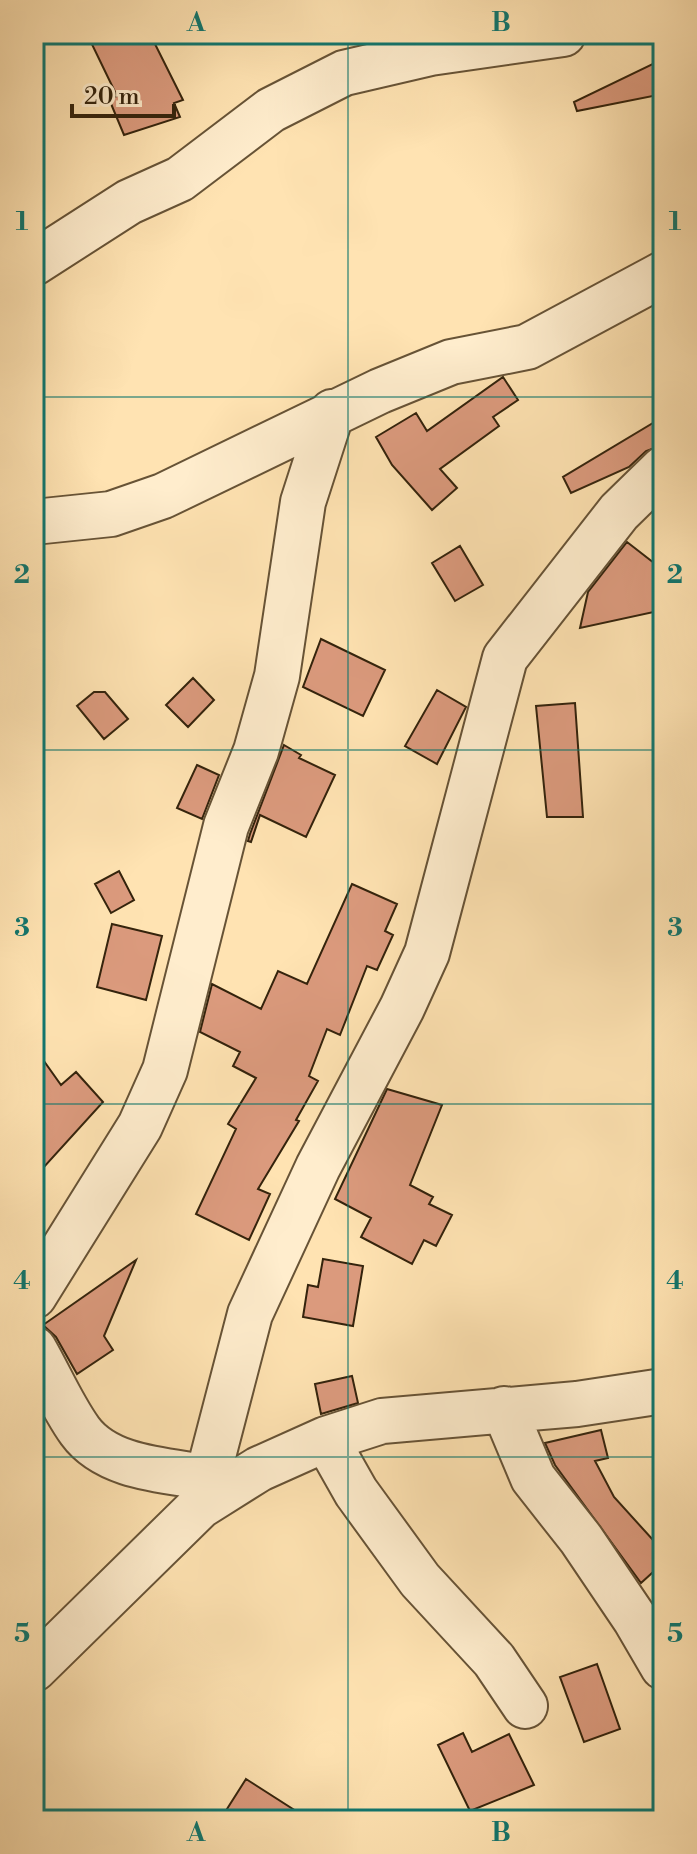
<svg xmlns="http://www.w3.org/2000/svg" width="697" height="1854" viewBox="0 0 697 1854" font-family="'Libre Bodoni',serif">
  <rect width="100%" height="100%" fill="#ffe3b2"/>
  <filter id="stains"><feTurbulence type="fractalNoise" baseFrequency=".0025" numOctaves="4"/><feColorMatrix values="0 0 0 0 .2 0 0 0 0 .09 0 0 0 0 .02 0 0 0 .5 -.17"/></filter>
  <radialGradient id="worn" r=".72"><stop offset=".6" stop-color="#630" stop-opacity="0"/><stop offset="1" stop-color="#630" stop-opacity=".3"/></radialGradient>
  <path fill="#db9a7d" stroke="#34230c" stroke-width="2" d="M 87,34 L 150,34 L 183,100 L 174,103 L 180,117 L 124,135 L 109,99 L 117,96 Z
    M 663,59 L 663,94 L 577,111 L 574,102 Z
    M 503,377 L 518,400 L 493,417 L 499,426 L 440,469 L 457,488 L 432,510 L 392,465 L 376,437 L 416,413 L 427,431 Z
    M 663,417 L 663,445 L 646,451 L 629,467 L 571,493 L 563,477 Z
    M 627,542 L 663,570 L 663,610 L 580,628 L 588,592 Z
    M 460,546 L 483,585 L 455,601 L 432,563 Z
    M 321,639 L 385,670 L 363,716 L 303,687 Z
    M 193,678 L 214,700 L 188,727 L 166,705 Z
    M 437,690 L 466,707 L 437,764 L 405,746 Z
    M 94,692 L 105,692 L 128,719 L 104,739 L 77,706 Z
    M 575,703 L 583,817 L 547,817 L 536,706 Z
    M 284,745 L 301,755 L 299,758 L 335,775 L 306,837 L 260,815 L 251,842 L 248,841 L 250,834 Z
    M 197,765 L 219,775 L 202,819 L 177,808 Z
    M 119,871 L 134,900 L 111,913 L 95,884 Z
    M 352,884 L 397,904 L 385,931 L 393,935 L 377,970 L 367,966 L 340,1035 L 327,1029 L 309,1076 L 318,1081 L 296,1120 L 299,1121 L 258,1189 L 270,1194 L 249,1240 L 196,1214 L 236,1129 L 228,1124 L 256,1078 L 233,1066 L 240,1052 L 200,1032 L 212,984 L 261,1009 L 278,971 L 307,984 Z
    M 112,924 L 162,936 L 146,1000 L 97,987 Z
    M 34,1047 L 61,1085 L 76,1072 L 103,1102 L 34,1178 Z
    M 387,1089 L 442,1105 L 410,1185 L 433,1197 L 429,1204 L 452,1215 L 436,1246 L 424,1240 L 412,1264 L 361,1237 L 371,1218 L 335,1199 Z
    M 323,1259 L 363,1266 L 353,1326 L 303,1317 L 308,1285 L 318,1287 Z
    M 136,1260 L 104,1336 L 113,1350 L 77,1374 L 56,1337 L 43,1325 Z
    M 352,1376 L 358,1403 L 321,1414 L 315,1384 Z
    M 601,1430 L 608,1458 L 595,1461 L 614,1497 L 663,1551 L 663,1563 L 641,1583 L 555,1465 L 545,1443 Z
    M 597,1664 L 620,1729 L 584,1742 L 560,1677 Z
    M 463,1733 L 472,1752 L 509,1734 L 534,1785 L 470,1811 L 438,1745 Z
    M 246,1779 L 310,1820 L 220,1820 Z"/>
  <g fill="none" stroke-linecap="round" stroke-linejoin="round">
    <g stroke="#675336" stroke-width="48">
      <path id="minor" d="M 34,263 L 129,202 L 180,179 L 271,110 L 344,73 L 430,53 L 563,34
        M 34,522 L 111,514 L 163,496 L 380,391 L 451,362 L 527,347 L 663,274
        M 34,1296 L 140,1126 L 165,1070 L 226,826 L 256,751 L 277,676 L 303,502 L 332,412
        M 34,1349 C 49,1375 62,1406 80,1431 C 107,1468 164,1470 205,1477
        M 504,1409 L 533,1478 L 581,1539 L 635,1619 L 663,1667
        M 326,1439 L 356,1492 L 420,1580 L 494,1660 L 525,1706
        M 200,1506 L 250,1314 L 318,1167 L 402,1008 L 427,953 L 505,658 L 619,512 L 663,469
        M 34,1669 L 200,1506 L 259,1469 L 326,1439 L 382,1421 L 577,1404 L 663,1391"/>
    </g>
    <use href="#minor" stroke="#ffedcd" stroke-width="44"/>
  </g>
  <path fill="none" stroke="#0f766e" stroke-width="2" stroke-opacity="0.55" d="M 348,34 L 348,1820M 34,397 L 663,397M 34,750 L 663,750M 34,1104 L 663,1104M 34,1457 L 663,1457"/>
  <rect width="697" height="1854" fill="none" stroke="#ffe3b2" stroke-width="88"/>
  <path d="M72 104v12h102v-12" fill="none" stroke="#34230c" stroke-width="4"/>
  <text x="84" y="104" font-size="24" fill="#34230c" stroke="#ffedcd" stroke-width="6" paint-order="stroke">20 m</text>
  <rect x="44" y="44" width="609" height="1766" fill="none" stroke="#0f766e" stroke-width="3"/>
  <g font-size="26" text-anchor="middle" font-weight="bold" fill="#0f766e">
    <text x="196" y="31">A</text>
    <text x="501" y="31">B</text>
    <text x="22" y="230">1</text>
    <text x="675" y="230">1</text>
    <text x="22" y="583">2</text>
    <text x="675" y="583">2</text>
    <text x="22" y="936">3</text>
    <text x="675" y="936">3</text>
    <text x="22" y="1289">4</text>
    <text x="675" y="1289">4</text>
    <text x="22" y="1642">5</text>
    <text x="675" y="1642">5</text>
    <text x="196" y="1841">A</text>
    <text x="501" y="1841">B</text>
  </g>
  <rect width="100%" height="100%" filter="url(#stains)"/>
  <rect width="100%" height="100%" fill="url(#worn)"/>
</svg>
